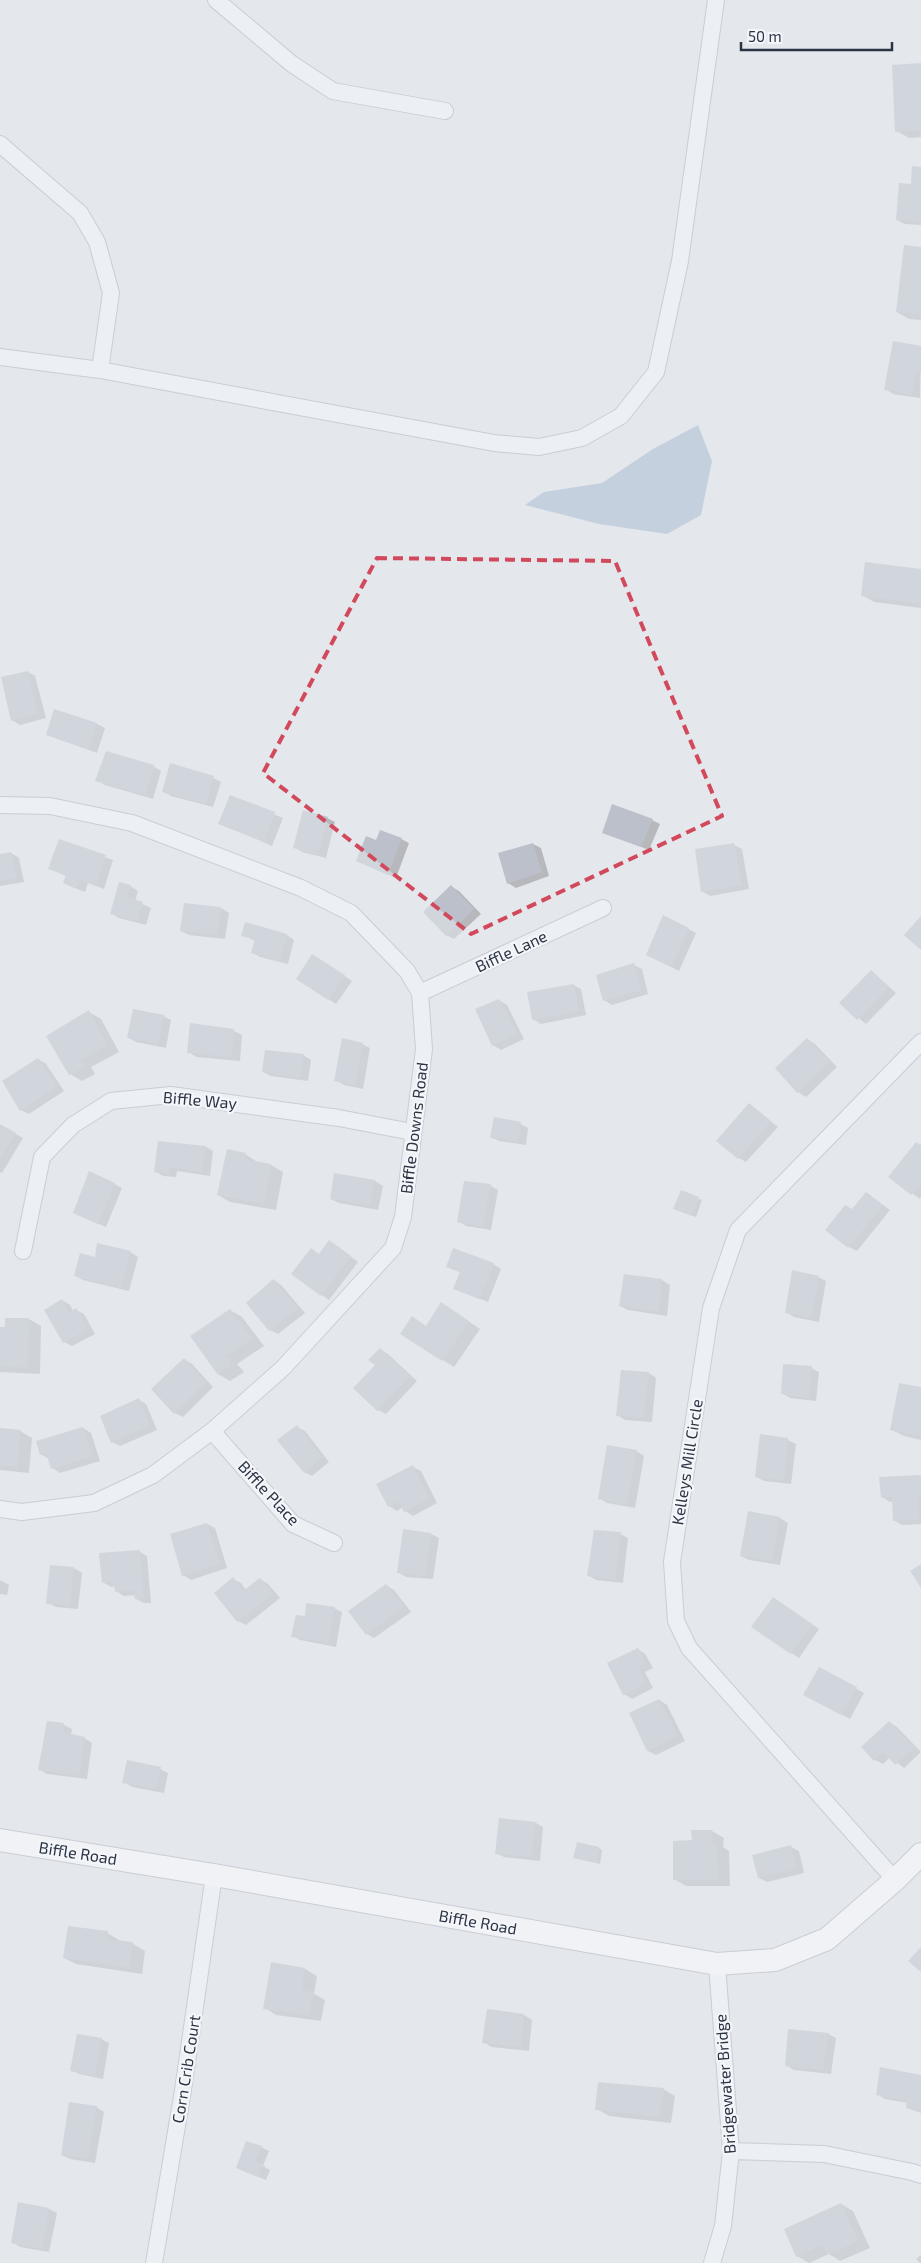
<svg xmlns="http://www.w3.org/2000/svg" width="921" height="2263" viewBox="0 0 921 2263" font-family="'Exo 2',sans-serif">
  <rect width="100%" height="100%" fill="#e4e7ec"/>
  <path fill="#9fb4cc" d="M 698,425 L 712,461 L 701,515 L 667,534 L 599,524 L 525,505 L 544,492 L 602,483 L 653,449 Z"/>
  <path fill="#0003" d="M 921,65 L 921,137 L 909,138 L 897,131 Z
    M 921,169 L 921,225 L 905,224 L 897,220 Z
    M 921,248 L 921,320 L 909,319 L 897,312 Z
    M 921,347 L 920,398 L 893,394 L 886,389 Z
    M 921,570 L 921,608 L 874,602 L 862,595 Z
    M 28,672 L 35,676 L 46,718 L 20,725 L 12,720 Z
    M 55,710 L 97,724 L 105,728 L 97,753 L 47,734 Z
    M 153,766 L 161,771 L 153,799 L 105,785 L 97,780 Z
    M 213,778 L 221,782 L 213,807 L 171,796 L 163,791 Z
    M 230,797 L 283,818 L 272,846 L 220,823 Z
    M 327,818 L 335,822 L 326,858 L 302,852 L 295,847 Z
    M 652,820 L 660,824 L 649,850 L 604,832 Z
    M 401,839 L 409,843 L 396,878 L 366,865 L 377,842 Z
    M 59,841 L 113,860 L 104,889 L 88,883 L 85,892 L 72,887 L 64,883 L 66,876 L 50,869 Z
    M 533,844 L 541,848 L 549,876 L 516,888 L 508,883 Z
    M 734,845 L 742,849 L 749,889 L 710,896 L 702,891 Z
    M 11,853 L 19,858 L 24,882 L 0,886 L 0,855 Z
    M 130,886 L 138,891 L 135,901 L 151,908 L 146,925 L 119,918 L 111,913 Z
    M 452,887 L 459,891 L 481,914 L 454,939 L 446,935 Z
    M 185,905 L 221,908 L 229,913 L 225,939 L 189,935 L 181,931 Z
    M 688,929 L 696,933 L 679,971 L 655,959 Z
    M 243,935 L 287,935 L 294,940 L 288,964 L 260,957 L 253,953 L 255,941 Z
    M 320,960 L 352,981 L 336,1004 L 328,999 Z
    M 634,965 L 642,969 L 648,994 L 612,1005 L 604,1000 Z
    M 871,971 L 896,993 L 866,1024 L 840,1003 Z
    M 573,985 L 581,989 L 586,1015 L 541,1024 L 533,1019 Z
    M 499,1000 L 507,1005 L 524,1039 L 501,1050 L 493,1045 Z
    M 89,1012 L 101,1019 L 119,1052 L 91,1067 L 95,1074 L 82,1081 L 70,1074 Z
    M 163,1016 L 171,1020 L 166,1048 L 136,1042 L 129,1038 Z
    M 191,1025 L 234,1031 L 242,1035 L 240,1061 L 196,1057 L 189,1052 Z
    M 807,1039 L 815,1044 L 837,1067 L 806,1097 L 798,1092 L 777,1068 Z
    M 362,1044 L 370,1048 L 363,1089 L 344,1085 L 336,1080 Z
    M 303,1055 L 311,1060 L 308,1081 L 271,1076 L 263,1072 Z
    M 38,1059 L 46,1064 L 64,1091 L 29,1114 L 21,1110 Z
    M 749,1105 L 778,1127 L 746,1162 L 739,1158 Z
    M 520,1124 L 528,1128 L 526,1145 L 499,1141 L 491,1137 Z
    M 0,1125 L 23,1138 L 2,1173 L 0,1172 Z
    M 921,1146 L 921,1197 L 920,1199 L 890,1177 Z
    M 206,1147 L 213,1151 L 210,1176 L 177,1171 L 176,1177 L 163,1176 L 155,1171 Z
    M 245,1154 L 257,1162 L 271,1165 L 283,1172 L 276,1210 L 230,1202 L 218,1195 Z
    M 375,1181 L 383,1186 L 378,1210 L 339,1203 L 331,1199 Z
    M 114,1184 L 122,1188 L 106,1227 L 82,1217 Z
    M 491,1186 L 498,1190 L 491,1230 L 466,1226 L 458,1221 Z
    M 681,1192 L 702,1200 L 696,1217 L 678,1210 Z
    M 867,1193 L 890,1210 L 857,1251 L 849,1247 L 852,1211 Z
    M 337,1246 L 358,1262 L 329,1300 L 322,1295 L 311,1249 L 320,1255 Z
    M 130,1252 L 138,1257 L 129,1291 L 83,1280 L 76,1276 L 96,1258 Z
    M 493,1264 L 501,1269 L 488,1302 L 455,1289 L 461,1273 L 448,1266 Z
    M 818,1277 L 826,1281 L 819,1322 L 794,1317 L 786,1312 Z
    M 274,1280 L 281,1285 L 305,1313 L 278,1334 L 270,1330 Z
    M 662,1280 L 670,1285 L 667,1316 L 628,1310 L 620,1306 Z
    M 62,1300 L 70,1305 L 73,1311 L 76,1310 L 84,1314 L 95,1334 L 72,1346 L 64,1342 Z
    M 230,1310 L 242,1317 L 264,1346 L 237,1364 L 244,1372 L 230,1381 L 218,1374 Z
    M 453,1311 L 480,1329 L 454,1367 L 443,1360 L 427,1327 Z
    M 29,1319 L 41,1326 L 40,1374 L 0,1372 L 0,1328 L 6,1328 Z
    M 381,1350 L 388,1354 L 417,1381 L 386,1414 L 378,1410 L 377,1365 Z
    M 184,1359 L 192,1364 L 213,1387 L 183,1417 L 175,1413 Z
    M 811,1368 L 819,1372 L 816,1401 L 790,1398 L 782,1393 Z
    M 649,1373 L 656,1378 L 652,1422 L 625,1420 L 617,1415 Z
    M 921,1388 L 921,1440 L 904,1436 L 892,1430 Z
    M 139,1400 L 146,1404 L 157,1430 L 120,1446 L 112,1442 Z
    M 297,1427 L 305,1431 L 329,1462 L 312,1476 L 304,1472 Z
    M 83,1428 L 91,1433 L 100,1461 L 60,1473 L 53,1468 L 49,1459 L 41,1454 Z
    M 0,1429 L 20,1431 L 32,1438 L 29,1473 L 0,1470 Z
    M 788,1440 L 796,1444 L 791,1484 L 764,1481 L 757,1477 Z
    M 636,1451 L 644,1456 L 635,1508 L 607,1503 L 599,1498 Z
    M 413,1467 L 421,1471 L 437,1503 L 413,1516 L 405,1511 L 403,1507 L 397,1511 L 389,1506 Z
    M 921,1476 L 921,1524 L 902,1525 L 894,1520 L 893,1501 L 890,1502 L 882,1497 Z
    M 780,1518 L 788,1523 L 780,1565 L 749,1560 L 741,1556 Z
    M 207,1524 L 215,1528 L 227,1568 L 191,1580 L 183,1575 L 171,1535 Z
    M 404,1530 L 431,1534 L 439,1538 L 433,1579 L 406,1577 L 398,1572 Z
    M 620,1534 L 628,1538 L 623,1583 L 596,1580 L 588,1575 Z
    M 140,1552 L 147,1556 L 151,1603 L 144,1603 L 136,1599 L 135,1595 L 124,1596 L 116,1591 L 115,1586 L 111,1587 L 103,1582 Z
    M 74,1568 L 82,1573 L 78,1609 L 56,1607 L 48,1603 Z
    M 233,1579 L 241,1583 L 246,1590 L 260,1579 L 268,1584 L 280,1598 L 246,1625 L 238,1621 Z
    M 0,1580 L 9,1585 L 7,1595 L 0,1594 Z
    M 386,1585 L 394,1590 L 411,1612 L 374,1638 L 367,1634 Z
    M 781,1603 L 819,1629 L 799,1658 L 753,1627 Z
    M 334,1608 L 342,1612 L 336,1647 L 300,1640 L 293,1636 L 306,1617 Z
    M 638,1649 L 645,1654 L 653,1668 L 645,1672 L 653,1688 L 632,1699 L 624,1694 L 608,1664 Z
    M 820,1669 L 864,1693 L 850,1719 L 813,1699 Z
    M 659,1700 L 667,1705 L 685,1741 L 656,1755 L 648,1751 L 630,1713 Z
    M 889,1722 L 897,1727 L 921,1752 L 904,1768 L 890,1757 L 883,1764 L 875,1760 L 863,1747 Z
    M 64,1725 L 72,1729 L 71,1735 L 84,1738 L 92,1743 L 87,1779 L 47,1774 L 39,1769 Z
    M 160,1769 L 168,1773 L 164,1793 L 132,1787 L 124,1782 Z
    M 536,1823 L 543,1827 L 540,1861 L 504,1857 L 496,1853 Z
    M 712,1831 L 724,1838 L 723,1847 L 729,1851 L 730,1886 L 686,1886 L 674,1879 L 694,1842 Z
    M 791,1847 L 799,1851 L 804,1873 L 767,1882 L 759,1878 Z
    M 599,1848 L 602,1850 L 600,1864 L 575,1858 Z
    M 107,1933 L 119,1940 L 119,1942 L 133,1944 L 145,1951 L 142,1974 L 76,1964 L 64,1958 Z
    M 305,1969 L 317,1976 L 314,1994 L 325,2000 L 321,2021 L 276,2015 L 265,2008 Z
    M 524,2015 L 532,2020 L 529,2051 L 491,2047 L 484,2042 Z
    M 828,2034 L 836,2038 L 831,2074 L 794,2070 L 786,2065 Z
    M 101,2039 L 109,2043 L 103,2079 L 79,2074 L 71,2070 Z
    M 921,2077 L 921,2113 L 907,2108 L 908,2103 L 885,2099 L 877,2094 Z
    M 663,2089 L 675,2096 L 671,2123 L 609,2116 L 597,2109 Z
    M 96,2107 L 104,2112 L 95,2163 L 70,2159 L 62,2155 Z
    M 261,2147 L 269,2151 L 263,2166 L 270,2170 L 266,2180 L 246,2172 Z
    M 841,2204 L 853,2211 L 870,2248 L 840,2261 L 829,2254 L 809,2263 L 797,2256 Z
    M 49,2209 L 57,2213 L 49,2252 L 20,2247 L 12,2242 Z
    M 921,2255 L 921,2263 L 920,2263 L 916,2259 Z"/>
  <path fill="#bbc0ca" d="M 921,63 L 921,131 L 895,132 L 892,65 Z
    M 912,166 L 921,167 L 921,222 L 896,220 L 899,183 L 911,184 Z
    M 904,245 L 921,247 L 921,315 L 896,312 Z
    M 893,341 L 921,346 L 921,373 L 916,372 L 912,395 L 884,390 Z
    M 865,562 L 921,569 L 921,604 L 861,596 Z
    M 28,671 L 38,714 L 11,721 L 1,677 Z
    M 54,709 L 97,723 L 89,750 L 46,735 Z
    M 106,751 L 154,765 L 145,795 L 95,781 Z
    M 170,763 L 214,776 L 206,804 L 162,792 Z
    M 230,795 L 275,812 L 264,842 L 218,824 Z
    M 612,804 L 653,819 L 641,847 L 602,833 Z
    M 303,810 L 328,817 L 318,855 L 293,848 Z
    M 380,830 L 402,838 L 388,875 L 356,861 L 366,836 L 376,840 Z
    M 59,839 L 106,855 L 96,885 L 80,879 L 77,888 L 63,883 L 66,875 L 48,869 Z
    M 533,843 L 542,872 L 507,884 L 498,853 Z
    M 734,843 L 742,885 L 701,892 L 695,849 Z
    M 11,852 L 17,878 L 0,881 L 0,854 Z
    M 119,882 L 131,885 L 127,897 L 143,902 L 138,921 L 110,914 Z
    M 451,885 L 474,909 L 446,936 L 423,912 Z
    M 184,903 L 221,907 L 217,935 L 180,931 Z
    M 663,915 L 689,928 L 671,967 L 646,955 Z
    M 921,916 L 921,950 L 904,935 Z
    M 245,922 L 287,934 L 280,961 L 251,953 L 255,939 L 241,936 Z
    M 312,954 L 345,975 L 328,1000 L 296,979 Z
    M 634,963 L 641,990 L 603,1001 L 596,975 Z
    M 871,970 L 889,987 L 857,1020 L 839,1003 Z
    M 574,984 L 579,1011 L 532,1020 L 527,992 Z
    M 499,999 L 517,1034 L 492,1046 L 475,1009 Z
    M 133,1009 L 164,1015 L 158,1044 L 127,1038 Z
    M 89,1010 L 108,1045 L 80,1060 L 84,1067 L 69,1075 L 46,1036 Z
    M 190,1023 L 234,1029 L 232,1057 L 187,1053 Z
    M 342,1038 L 363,1043 L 355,1086 L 334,1081 Z
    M 807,1038 L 830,1062 L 797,1093 L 775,1068 Z
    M 265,1050 L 304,1054 L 300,1078 L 262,1072 Z
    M 38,1058 L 57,1086 L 20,1111 L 2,1081 Z
    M 749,1103 L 771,1121 L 738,1159 L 716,1141 Z
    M 494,1117 L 521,1122 L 518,1142 L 490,1138 Z
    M 0,1124 L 16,1133 L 0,1159 Z
    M 158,1141 L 206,1146 L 202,1172 L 170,1168 L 169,1174 L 154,1172 Z
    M 916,1142 L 921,1145 L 921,1184 L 911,1195 L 888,1177 Z
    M 227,1149 L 246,1153 L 245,1159 L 271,1164 L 264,1204 L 217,1195 Z
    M 89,1171 L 115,1183 L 98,1224 L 73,1213 Z
    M 334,1173 L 375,1180 L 370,1206 L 330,1199 Z
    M 464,1181 L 491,1184 L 483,1227 L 457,1222 Z
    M 681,1190 L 699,1197 L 692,1216 L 673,1209 Z
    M 866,1192 L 883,1205 L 848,1248 L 825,1230 L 845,1205 L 852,1209 Z
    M 329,1240 L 351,1256 L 321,1296 L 291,1274 L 311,1248 L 319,1254 Z
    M 97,1243 L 131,1251 L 121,1288 L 74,1276 L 80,1253 L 95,1257 Z
    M 453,1248 L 494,1263 L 479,1299 L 453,1289 L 460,1272 L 446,1267 Z
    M 792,1270 L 819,1276 L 811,1318 L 785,1313 Z
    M 624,1274 L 662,1279 L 659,1312 L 619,1306 Z
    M 273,1279 L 298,1308 L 269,1331 L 246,1303 Z
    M 62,1299 L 69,1312 L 76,1308 L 88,1329 L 63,1343 L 44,1310 Z
    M 441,1302 L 469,1321 L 442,1361 L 400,1334 L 412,1316 L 426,1326 Z
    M 230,1309 L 253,1339 L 226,1356 L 232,1365 L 218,1375 L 190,1336 Z
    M 5,1318 L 29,1318 L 28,1368 L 0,1366 L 0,1327 L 5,1327 Z
    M 380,1348 L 410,1376 L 377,1411 L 353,1388 L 375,1365 L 368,1360 Z
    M 184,1358 L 206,1382 L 174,1414 L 151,1389 Z
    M 783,1364 L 812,1366 L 809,1398 L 781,1394 Z
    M 621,1370 L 649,1372 L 644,1418 L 616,1416 Z
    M 899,1383 L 921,1387 L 921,1436 L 890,1430 Z
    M 139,1398 L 150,1425 L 111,1443 L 100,1416 Z
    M 297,1425 L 322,1457 L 304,1473 L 277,1440 Z
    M 83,1427 L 93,1456 L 51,1469 L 46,1453 L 40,1455 L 36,1441 Z
    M 0,1428 L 21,1430 L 17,1467 L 0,1465 Z
    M 760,1434 L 788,1438 L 784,1480 L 755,1477 Z
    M 607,1445 L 637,1450 L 627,1505 L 598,1499 Z
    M 413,1465 L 430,1498 L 404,1512 L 398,1501 L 388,1507 L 376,1484 Z
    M 921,1475 L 921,1494 L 918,1494 L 919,1520 L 893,1521 L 892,1497 L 881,1498 L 879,1477 Z
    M 748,1511 L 780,1517 L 772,1561 L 740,1556 Z
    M 207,1523 L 220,1563 L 182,1576 L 170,1534 Z
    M 403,1529 L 431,1533 L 425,1576 L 397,1573 Z
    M 594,1530 L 621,1532 L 615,1580 L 587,1576 Z
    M 140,1550 L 144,1599 L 135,1599 L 133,1590 L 115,1592 L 113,1581 L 102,1583 L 99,1553 Z
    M 921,1564 L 921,1588 L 910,1571 Z
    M 50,1565 L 74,1567 L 70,1605 L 46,1604 Z
    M 233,1577 L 243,1591 L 260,1578 L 273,1594 L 237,1622 L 214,1593 Z
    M 386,1584 L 404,1607 L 366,1635 L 348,1611 Z
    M 773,1597 L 812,1624 L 791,1654 L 751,1627 Z
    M 306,1603 L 335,1607 L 328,1643 L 291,1637 L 296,1615 L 305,1616 Z
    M 638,1648 L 646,1664 L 638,1667 L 646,1683 L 623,1695 L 607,1663 Z
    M 819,1667 L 857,1687 L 841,1715 L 803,1695 Z
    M 659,1699 L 678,1736 L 647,1751 L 629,1713 Z
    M 47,1721 L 64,1723 L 63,1732 L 85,1737 L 79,1776 L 38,1770 Z
    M 889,1721 L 914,1747 L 895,1765 L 883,1751 L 874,1761 L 861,1747 Z
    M 127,1760 L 161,1767 L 156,1789 L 122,1783 Z
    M 499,1818 L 536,1822 L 532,1857 L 495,1854 Z
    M 691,1830 L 712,1830 L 712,1842 L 717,1843 L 718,1880 L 673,1880 L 673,1841 L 692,1840 Z
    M 577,1842 L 599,1847 L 597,1863 L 573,1858 Z
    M 791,1845 L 797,1869 L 758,1878 L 752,1855 Z
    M 68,1926 L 108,1931 L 107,1939 L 133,1942 L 130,1968 L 63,1958 Z
    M 921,1947 L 921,1972 L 908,1961 Z
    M 271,1962 L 305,1968 L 302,1990 L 314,1992 L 309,2015 L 263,2009 Z
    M 487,2009 L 524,2014 L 521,2047 L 482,2043 Z
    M 788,2029 L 829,2033 L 823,2070 L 785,2066 Z
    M 77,2034 L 102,2038 L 95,2076 L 70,2071 Z
    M 880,2067 L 921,2075 L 921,2111 L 906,2108 L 907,2101 L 876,2095 Z
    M 598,2082 L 664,2088 L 659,2117 L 595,2110 Z
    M 69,2102 L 97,2106 L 88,2159 L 61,2155 Z
    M 246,2141 L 262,2146 L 255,2161 L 263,2164 L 258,2177 L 236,2168 Z
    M 18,2202 L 49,2208 L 42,2249 L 11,2243 Z
    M 841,2203 L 858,2241 L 827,2255 L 823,2245 L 796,2257 L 784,2229 Z"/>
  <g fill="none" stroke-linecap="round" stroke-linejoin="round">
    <g stroke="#a9aeb7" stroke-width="18">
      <path id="street" d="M 216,0 L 292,64 L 333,91 L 445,111
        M 0,144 L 80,213 L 97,242 L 111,293 L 100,370
        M 0,357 L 100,370 L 494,443 L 539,447 L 582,438 L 621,416 L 656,372 L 680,261 L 716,0
        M 0,805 L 50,806 L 132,823 L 301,888 L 351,913 L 407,971 L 420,993 L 424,1049 L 403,1217 L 393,1248 L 283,1368 L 212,1431 L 153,1475 L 94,1503 L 22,1512 L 0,1509
        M 420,993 L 603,908
        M 23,1251 L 42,1157 L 73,1125 L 111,1101 L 171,1095 L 339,1118 L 412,1132
        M 212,1431 L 293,1524 L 334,1543
        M 895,1880 L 689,1648 L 676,1621 L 672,1562 L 711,1308 L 738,1230 L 921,1042
        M 731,2151 L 824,2154 L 912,2172 L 921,2175
        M 154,2263 L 183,2090 L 214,1875
        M 712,2263 L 723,2226 L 731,2151 L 717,1964"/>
    </g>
    <g stroke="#a9aeb7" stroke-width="24">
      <path id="secondary" d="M 0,1840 L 214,1875 L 717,1964 L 775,1960 L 827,1939 L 895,1880 L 921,1854"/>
    </g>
    <use href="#street" stroke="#f7f8fa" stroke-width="16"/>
    <use href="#secondary" stroke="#fff" stroke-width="22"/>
  </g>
  <path d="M0 0H921V2263H0ZM 377,558 L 615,561 L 722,816 L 471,934 L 263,773 Z" fill="#e4e7ec" fill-opacity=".55" fill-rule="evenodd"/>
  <path fill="none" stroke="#d1495b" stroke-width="4" stroke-dasharray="10 6" stroke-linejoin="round" d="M 377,558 L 615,561 L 722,816 L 471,934 L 263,773 Z"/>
  <g text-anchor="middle" stroke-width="4.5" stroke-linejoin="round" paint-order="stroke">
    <g font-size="16" fill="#2b3445" stroke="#f4f6f9">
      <text transform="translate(511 951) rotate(-25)" y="6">Biffle Lane</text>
      <text transform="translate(200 1100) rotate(5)" y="6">Biffle Way</text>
      <text transform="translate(414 1128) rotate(-83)" y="6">Biffle Downs Road</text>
      <text transform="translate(687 1462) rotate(-81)" y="6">Kelleys Mill Circle</text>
      <text transform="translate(269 1493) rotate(47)" y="6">Biffle Place</text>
      <text transform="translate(78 1853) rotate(9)" y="6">Biffle Road</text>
      <text transform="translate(478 1922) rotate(10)" y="6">Biffle Road</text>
      <text transform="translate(186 2069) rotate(-81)" y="6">Corn Crib Court</text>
      <text transform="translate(725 2084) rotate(-94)" y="6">Bridgewater Bridge</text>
    </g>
  </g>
  <path d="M741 42v8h151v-8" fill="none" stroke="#2b3445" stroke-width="2.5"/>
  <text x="748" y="42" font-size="15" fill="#2b3445" stroke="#f4f6f9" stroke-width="4" paint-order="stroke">50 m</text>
</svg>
